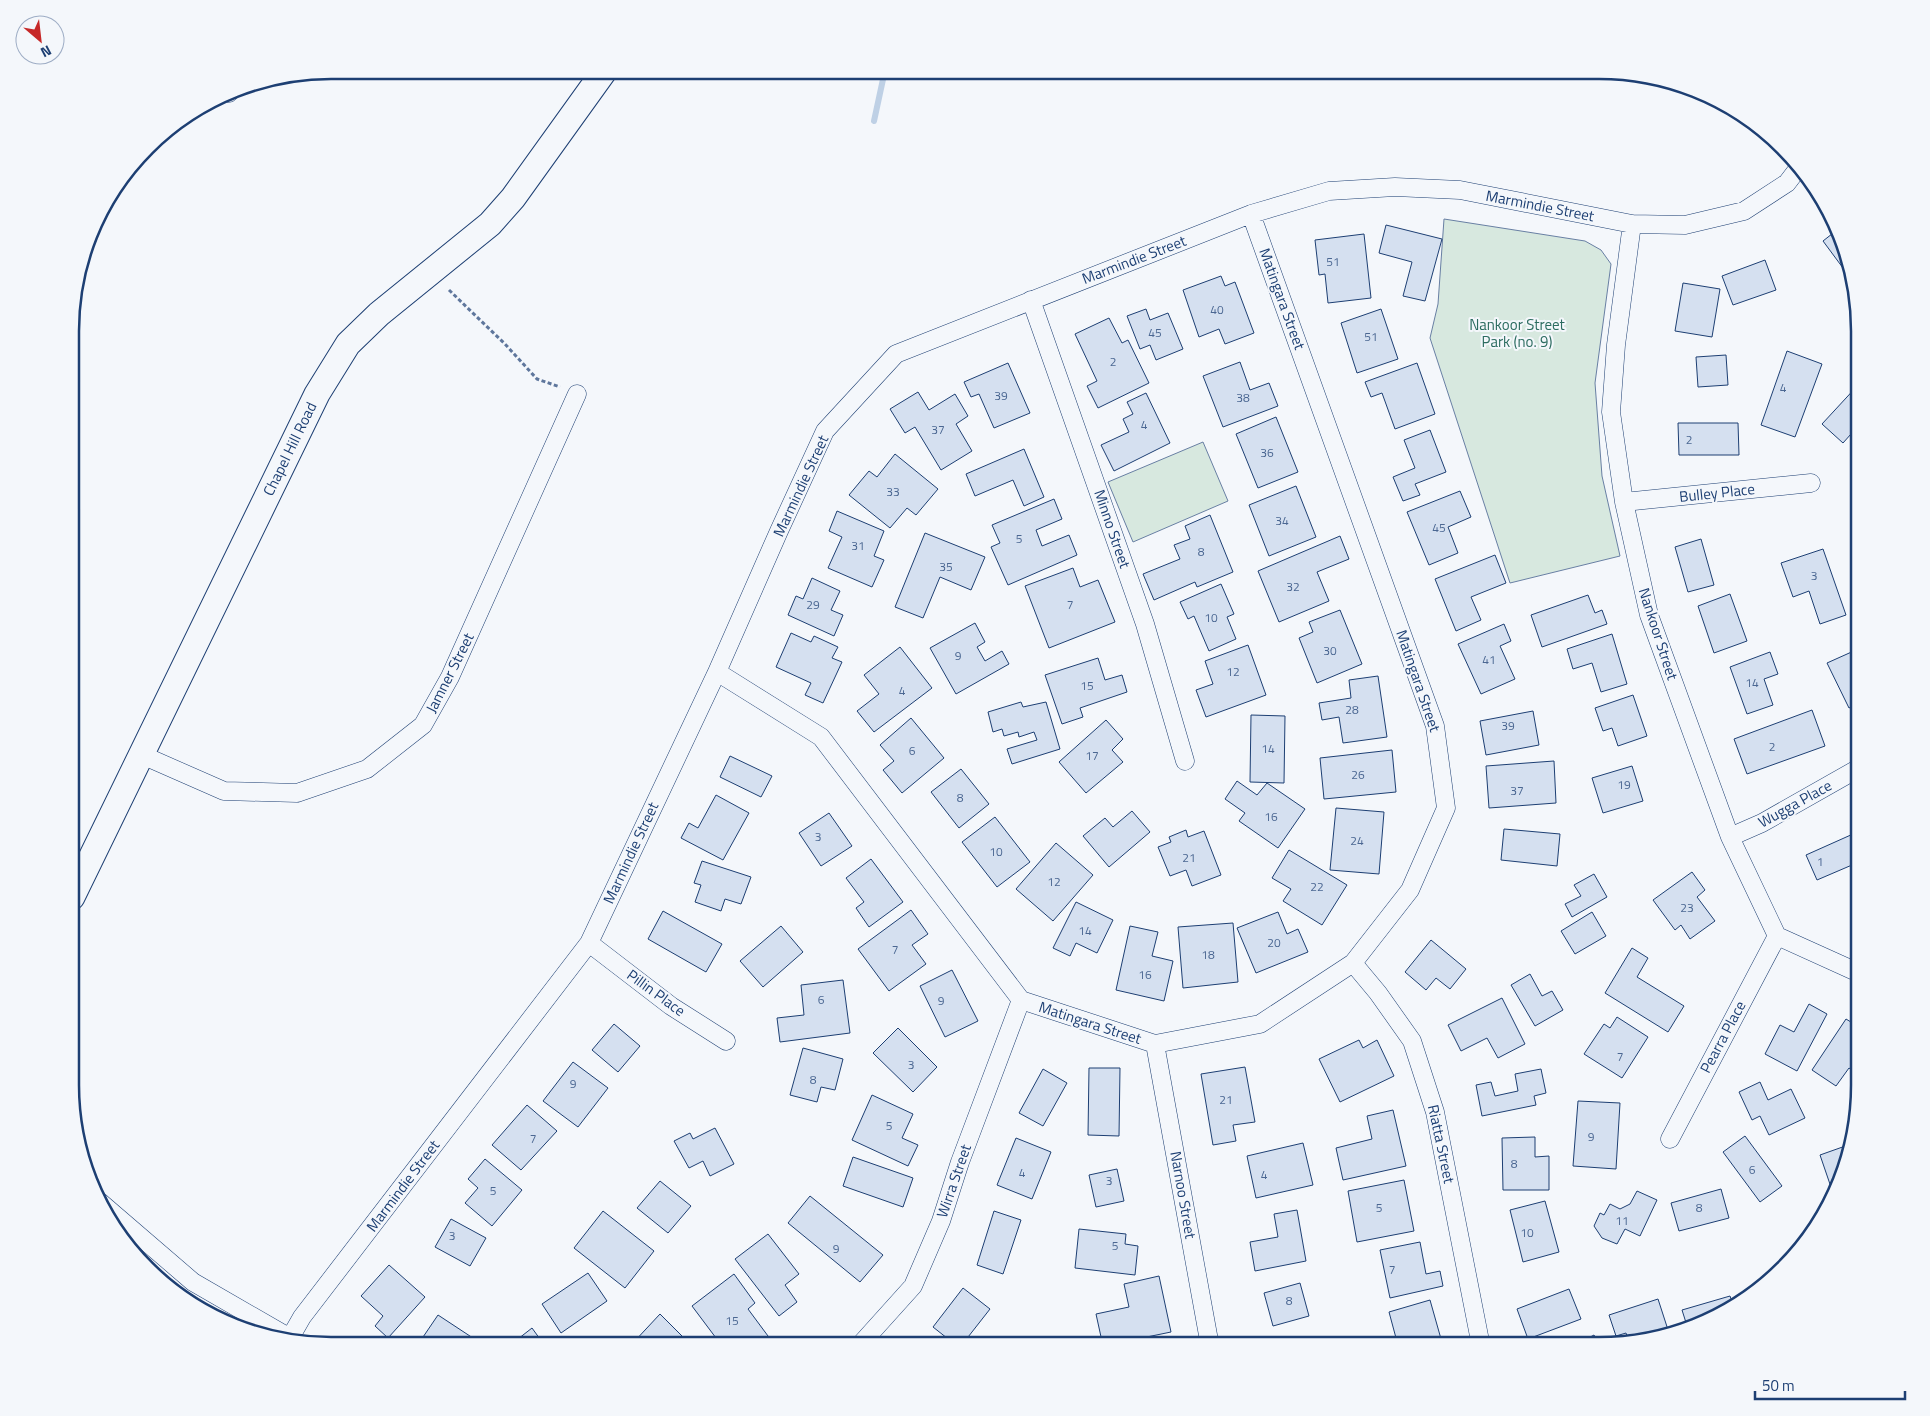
<svg xmlns="http://www.w3.org/2000/svg" width="1930" height="1416" viewBox="0 0 1930 1416" font-family="'Titillium Web',sans-serif">
  <rect width="100%" height="100%" fill="#f4f7fb"/>
  <path fill="#d7e8df" stroke="#687fa3" d="M 1444,219 L 1585,241 L 1601,250 L 1611,264 L 1595,383 L 1602,476 L 1620,556 L 1510,583 L 1430,338 L 1438,304 Z
    M 1203,442 L 1228,501 L 1133,542 L 1108,482 Z"/>
  <g fill="none" stroke-linecap="round" stroke-linejoin="round">
    <path stroke="#bed0e5" stroke-width="6" d="M 874,121 L 885,70"/>
  </g>
  <path fill="#d5e0f0" stroke="#1d3f73" d="M 1386,225 L 1442,239 L 1425,301 L 1403,296 L 1412,262 L 1379,253 Z
    M 1837,230 L 1846,265 L 1843,268 L 1823,241 Z
    M 1364,234 L 1371,298 L 1328,303 L 1325,274 L 1319,275 L 1315,240 Z
    M 1765,260 L 1776,290 L 1733,305 L 1722,276 Z
    M 1221,276 L 1225,286 L 1235,282 L 1254,333 L 1225,344 L 1219,329 L 1199,337 L 1183,290 Z
    M 1683,283 L 1720,289 L 1712,337 L 1675,331 Z
    M 1146,309 L 1150,320 L 1168,313 L 1183,349 L 1156,360 L 1150,345 L 1140,349 L 1127,316 Z
    M 1381,309 L 1398,359 L 1357,373 L 1341,323 Z
    M 1109,318 L 1122,343 L 1128,340 L 1149,383 L 1098,408 L 1087,386 L 1097,381 L 1075,334 Z
    M 1787,351 L 1822,364 L 1795,437 L 1761,425 Z
    M 1726,355 L 1728,385 L 1698,387 L 1696,357 Z
    M 1240,362 L 1250,390 L 1269,383 L 1278,406 L 1223,427 L 1203,376 Z
    M 1008,363 L 1030,413 L 994,428 L 979,394 L 971,397 L 964,382 Z
    M 1417,363 L 1435,414 L 1395,429 L 1382,393 L 1371,397 L 1365,382 Z
    M 1859,384 L 1859,425 L 1843,443 L 1822,424 Z
    M 918,392 L 929,410 L 955,394 L 968,416 L 956,424 L 972,451 L 941,470 L 915,427 L 905,433 L 890,409 Z
    M 1146,393 L 1170,443 L 1114,471 L 1101,445 L 1129,432 L 1123,419 L 1133,414 L 1127,402 Z
    M 1276,417 L 1298,472 L 1258,488 L 1236,434 Z
    M 1678,423 L 1738,423 L 1739,455 L 1679,455 Z
    M 1430,430 L 1446,472 L 1415,484 L 1420,495 L 1403,501 L 1393,477 L 1415,468 L 1404,440 Z
    M 1024,449 L 1044,497 L 1024,506 L 1013,480 L 975,496 L 966,474 Z
    M 895,454 L 938,489 L 916,515 L 907,508 L 890,528 L 849,495 L 869,471 L 877,477 Z
    M 1296,486 L 1316,537 L 1269,556 L 1249,505 Z
    M 1460,491 L 1471,517 L 1448,527 L 1458,553 L 1429,565 L 1407,512 Z
    M 1054,499 L 1062,519 L 1036,530 L 1042,546 L 1069,535 L 1077,555 L 1008,585 L 991,547 L 1000,543 L 992,525 Z
    M 837,511 L 884,531 L 874,556 L 884,560 L 872,587 L 828,568 L 842,537 L 829,531 Z
    M 1210,515 L 1233,572 L 1197,587 L 1195,582 L 1154,600 L 1143,574 L 1180,559 L 1174,545 L 1190,539 L 1185,526 Z
    M 925,533 L 985,557 L 971,590 L 940,577 L 923,618 L 895,607 Z
    M 1340,536 L 1349,559 L 1317,572 L 1329,601 L 1279,622 L 1258,571 Z
    M 1701,539 L 1714,585 L 1688,592 L 1675,547 Z
    M 1823,549 L 1846,615 L 1820,624 L 1809,591 L 1793,597 L 1781,563 Z
    M 1495,555 L 1506,583 L 1471,597 L 1481,620 L 1456,631 L 1435,579 Z
    M 1073,568 L 1080,587 L 1098,580 L 1115,622 L 1049,648 L 1025,586 Z
    M 812,578 L 840,591 L 831,610 L 843,615 L 834,636 L 788,615 L 796,596 L 803,599 Z
    M 1221,584 L 1234,614 L 1227,617 L 1236,639 L 1209,651 L 1194,616 L 1188,619 L 1180,602 Z
    M 1730,594 L 1747,641 L 1714,653 L 1698,606 Z
    M 1588,595 L 1595,613 L 1602,610 L 1607,624 L 1542,647 L 1531,615 Z
    M 1340,610 L 1362,664 L 1317,683 L 1299,638 L 1313,632 L 1309,622 Z
    M 975,623 L 985,642 L 977,647 L 985,661 L 1002,651 L 1009,664 L 956,694 L 930,648 Z
    M 1504,624 L 1511,641 L 1500,646 L 1515,679 L 1481,694 L 1458,644 Z
    M 791,633 L 811,642 L 814,636 L 838,647 L 832,658 L 842,662 L 823,703 L 805,695 L 811,683 L 776,667 Z
    M 1612,634 L 1627,684 L 1601,692 L 1592,663 L 1573,669 L 1567,649 Z
    M 1248,645 L 1266,695 L 1206,717 L 1196,690 L 1213,684 L 1205,661 Z
    M 900,647 L 932,688 L 874,732 L 857,711 L 879,694 L 864,675 Z
    M 1856,650 L 1859,658 L 1859,703 L 1849,708 L 1827,663 Z
    M 1770,652 L 1778,674 L 1764,679 L 1773,705 L 1747,714 L 1730,667 Z
    M 1098,658 L 1105,680 L 1122,675 L 1127,692 L 1080,708 L 1083,717 L 1062,724 L 1045,675 Z
    M 1378,676 L 1387,737 L 1343,743 L 1339,717 L 1322,720 L 1319,703 L 1351,698 L 1349,680 Z
    M 1633,695 L 1647,736 L 1618,746 L 1612,728 L 1603,731 L 1595,708 Z
    M 1021,702 L 1023,707 L 1046,702 L 1060,749 L 1012,764 L 1007,749 L 1037,740 L 1034,732 L 1019,737 L 1018,732 L 1004,736 L 1002,729 L 993,732 L 988,712 Z
    M 1812,710 L 1825,746 L 1747,774 L 1734,739 Z
    M 1533,711 L 1539,745 L 1486,755 L 1480,721 Z
    M 1251,715 L 1285,716 L 1284,783 L 1250,782 Z
    M 911,718 L 944,758 L 902,793 L 883,770 L 894,761 L 880,745 Z
    M 1106,720 L 1123,739 L 1112,750 L 1123,762 L 1086,793 L 1059,762 Z
    M 1392,750 L 1396,792 L 1324,799 L 1320,758 Z
    M 730,756 L 772,776 L 761,797 L 720,777 Z
    M 1554,761 L 1556,803 L 1489,808 L 1486,766 Z
    M 1632,766 L 1643,801 L 1603,813 L 1592,778 Z
    M 961,769 L 989,804 L 959,828 L 931,792 Z
    M 1237,781 L 1257,795 L 1267,783 L 1305,809 L 1278,848 L 1239,821 L 1245,813 L 1225,799 Z
    M 716,795 L 749,813 L 723,860 L 681,838 L 689,823 L 698,828 Z
    M 1336,808 L 1384,812 L 1379,874 L 1330,870 Z
    M 1132,811 L 1150,832 L 1109,867 L 1083,836 L 1105,818 L 1113,827 Z
    M 829,813 L 852,846 L 821,866 L 799,833 Z
    M 995,817 L 1030,862 L 997,887 L 962,842 Z
    M 1504,829 L 1560,834 L 1557,866 L 1501,860 Z
    M 1186,830 L 1188,837 L 1204,831 L 1221,875 L 1192,886 L 1186,870 L 1170,876 L 1158,847 L 1171,842 L 1169,837 Z
    M 1853,834 L 1859,848 L 1859,862 L 1817,880 L 1806,855 Z
    M 1056,843 L 1093,875 L 1053,921 L 1016,889 Z
    M 1289,850 L 1347,885 L 1322,925 L 1283,901 L 1291,889 L 1272,878 Z
    M 871,859 L 903,902 L 869,927 L 856,908 L 864,902 L 846,878 Z
    M 702,861 L 751,877 L 741,904 L 725,899 L 721,911 L 695,902 L 701,885 L 694,883 Z
    M 1692,872 L 1705,890 L 1697,897 L 1715,921 L 1690,939 L 1681,925 L 1675,930 L 1653,900 Z
    M 1594,874 L 1607,897 L 1572,917 L 1565,904 L 1581,896 L 1574,885 Z
    M 1076,902 L 1113,920 L 1097,953 L 1076,943 L 1070,956 L 1053,948 Z
    M 911,910 L 928,934 L 912,945 L 926,964 L 889,991 L 858,949 Z
    M 663,911 L 722,944 L 706,972 L 648,939 Z
    M 1278,912 L 1287,934 L 1298,929 L 1308,952 L 1256,973 L 1237,928 Z
    M 1592,912 L 1606,936 L 1575,954 L 1561,931 Z
    M 1233,923 L 1238,982 L 1183,988 L 1178,927 Z
    M 781,926 L 803,952 L 763,987 L 740,961 Z
    M 1130,926 L 1158,932 L 1152,956 L 1173,961 L 1164,1001 L 1116,990 Z
    M 1431,940 L 1466,969 L 1450,989 L 1436,978 L 1426,990 L 1405,972 Z
    M 1632,948 L 1648,958 L 1637,977 L 1684,1006 L 1668,1032 L 1605,993 Z
    M 952,970 L 978,1021 L 945,1037 L 920,986 Z
    M 1530,974 L 1542,996 L 1552,991 L 1563,1010 L 1535,1026 L 1511,985 Z
    M 843,980 L 850,1033 L 780,1042 L 777,1018 L 804,1015 L 801,985 Z
    M 1502,998 L 1525,1044 L 1498,1058 L 1487,1038 L 1461,1051 L 1448,1025 Z
    M 1809,1004 L 1827,1014 L 1797,1071 L 1765,1054 L 1780,1025 L 1794,1032 Z
    M 1617,1017 L 1648,1037 L 1622,1078 L 1584,1054 L 1604,1024 L 1610,1028 Z
    M 1846,1019 L 1859,1027 L 1859,1075 L 1849,1068 L 1836,1086 L 1812,1070 Z
    M 614,1024 L 640,1046 L 618,1072 L 592,1050 Z
    M 898,1028 L 937,1067 L 913,1092 L 873,1053 Z
    M 1359,1040 L 1363,1048 L 1377,1040 L 1394,1076 L 1340,1102 L 1319,1059 Z
    M 803,1048 L 843,1059 L 835,1090 L 821,1087 L 817,1102 L 790,1095 Z
    M 573,1062 L 608,1088 L 578,1127 L 543,1101 Z
    M 1245,1067 L 1255,1122 L 1233,1125 L 1236,1141 L 1213,1145 L 1201,1074 Z
    M 1089,1068 L 1120,1068 L 1119,1136 L 1088,1135 Z
    M 1043,1069 L 1067,1083 L 1043,1126 L 1019,1113 Z
    M 1541,1069 L 1546,1093 L 1534,1096 L 1536,1105 L 1482,1116 L 1476,1085 L 1491,1082 L 1495,1096 L 1518,1091 L 1515,1074 Z
    M 1760,1082 L 1768,1100 L 1791,1089 L 1805,1118 L 1769,1135 L 1760,1116 L 1752,1120 L 1739,1092 Z
    M 872,1095 L 913,1114 L 902,1138 L 918,1145 L 908,1166 L 852,1140 Z
    M 1578,1101 L 1620,1103 L 1616,1169 L 1573,1166 Z
    M 527,1105 L 557,1131 L 521,1170 L 492,1145 Z
    M 1393,1110 L 1406,1166 L 1343,1180 L 1336,1148 L 1372,1139 L 1367,1116 Z
    M 715,1128 L 734,1164 L 710,1176 L 703,1161 L 689,1168 L 674,1141 L 690,1133 L 693,1139 Z
    M 1745,1136 L 1782,1186 L 1760,1202 L 1723,1152 Z
    M 1535,1137 L 1535,1157 L 1549,1156 L 1549,1190 L 1503,1190 L 1502,1138 Z
    M 1016,1138 L 1051,1152 L 1032,1199 L 997,1185 Z
    M 1303,1143 L 1313,1185 L 1256,1198 L 1247,1156 Z
    M 1851,1144 L 1846,1170 L 1833,1193 L 1820,1155 Z
    M 853,1157 L 913,1178 L 903,1207 L 843,1186 Z
    M 485,1159 L 522,1190 L 492,1226 L 465,1203 L 478,1188 L 468,1179 Z
    M 1117,1169 L 1124,1201 L 1096,1207 L 1089,1175 Z
    M 1404,1180 L 1414,1231 L 1357,1242 L 1348,1191 Z
    M 660,1181 L 691,1206 L 668,1233 L 637,1208 Z
    M 1721,1189 L 1729,1218 L 1679,1231 L 1671,1203 Z
    M 1637,1191 L 1657,1200 L 1640,1236 L 1625,1229 L 1617,1244 L 1602,1238 L 1594,1226 L 1600,1213 L 1604,1215 L 1610,1204 L 1620,1209 L 1630,1204 Z
    M 810,1196 L 883,1255 L 860,1282 L 788,1223 Z
    M 1545,1201 L 1559,1252 L 1523,1262 L 1510,1210 Z
    M 1297,1210 L 1306,1261 L 1255,1271 L 1250,1242 L 1278,1237 L 1274,1214 Z
    M 603,1211 L 654,1251 L 625,1288 L 574,1248 Z
    M 994,1211 L 1021,1220 L 1003,1274 L 977,1265 Z
    M 451,1219 L 486,1238 L 470,1266 L 435,1247 Z
    M 1079,1229 L 1126,1234 L 1125,1244 L 1138,1246 L 1135,1275 L 1075,1268 Z
    M 768,1234 L 799,1274 L 785,1285 L 797,1302 L 779,1316 L 735,1259 Z
    M 1420,1242 L 1426,1274 L 1440,1271 L 1443,1286 L 1390,1298 L 1380,1250 Z
    M 389,1265 L 425,1297 L 388,1338 L 375,1326 L 383,1316 L 361,1296 Z
    M 1779,1272 L 1768,1283 L 1765,1277 Z
    M 588,1273 L 607,1301 L 561,1333 L 542,1304 Z
    M 734,1274 L 755,1303 L 748,1309 L 768,1336 L 755,1346 L 722,1346 L 692,1306 Z
    M 1159,1276 L 1171,1332 L 1103,1346 L 1096,1314 L 1129,1307 L 1124,1284 Z
    M 1300,1283 L 1309,1316 L 1273,1326 L 1264,1293 Z
    M 963,1288 L 990,1309 L 961,1346 L 957,1346 L 933,1327 Z
    M 1569,1289 L 1581,1319 L 1528,1339 L 1517,1309 Z
    M 1730,1296 L 1734,1307 L 1714,1319 L 1688,1329 L 1682,1310 Z
    M 1658,1299 L 1670,1336 L 1629,1342 L 1626,1333 L 1616,1336 L 1609,1315 Z
    M 1430,1300 L 1443,1346 L 1384,1346 L 1383,1342 L 1396,1338 L 1389,1312 Z
    M 660,1314 L 687,1341 L 683,1346 L 634,1346 L 632,1344 Z
    M 438,1315 L 479,1342 L 477,1346 L 429,1346 L 421,1340 Z
    M 532,1328 L 545,1346 L 509,1346 Z
    M 1594,1335 L 1600,1346 L 1573,1346 Z
    M 1296,1341 L 1333,1341 L 1333,1346 L 1296,1346 Z"/>
  <g fill="none" stroke-linecap="round" stroke-linejoin="round">
    <g stroke="#1d3f73" stroke-width="19">
      <path id="minor" d="M 228,91 L 229,93
        M 1632,224 L 1616,345 L 1611,412 L 1624,502 L 1649,615 L 1730,837 L 1777,936 L 1859,973
        M 1031,300 L 1145,624 L 1185,761
        M 1624,502 L 1811,483
        M 717,672 L 821,737 L 1021,1000 L 1155,1044 L 1260,1024 L 1353,963 L 1410,890 L 1446,808 L 1435,726 L 1251,214
        M 142,755 L 224,791 L 297,793 L 367,769 L 423,725 L 450,677 L 577,394
        M 1730,837 L 1762,823 L 1859,768
        M 589,943 L 671,1006 L 726,1041
        M 1353,963 L 1378,993 L 1412,1041 L 1435,1112 L 1481,1346
        M 1155,1044 L 1210,1346
        M 1670,1139 L 1777,936
        M 100,1202 L 193,1282 L 297,1342
        M 290,1338 L 302,1317 L 589,943 L 717,672 L 779,531 L 825,431 L 896,354 L 1251,214 L 1329,191 L 1395,187 L 1460,190 L 1632,224 L 1685,225 L 1744,211 L 1787,183 L 1800,166
        M 859,1346 L 913,1286 L 941,1221 L 960,1162 L 1021,1000"/>
    </g>
    <g stroke="#1d3f73" stroke-width="27">
      <path id="secondary" d="M 72,897 L 317,394 L 348,344 L 379,314 L 490,224 L 513,198 L 605,70"/>
    </g>
    <path stroke="#5e769c" stroke-width="3" stroke-dasharray="4 2.5" stroke-linecap="butt" d="M 449,290 L 505,344 L 537,379 L 560,387"/>
    <use href="#minor" stroke="#f4f7fb" stroke-width="18"/>
    <use href="#secondary" stroke="#f4f7fb" stroke-width="25"/>
  </g>
  <g text-anchor="middle" stroke-width="4" stroke-linejoin="round" paint-order="stroke">
    <g font-size="12" fill="#4b6792">
      <text x="1333" y="266">51</text>
      <text x="1217" y="314">40</text>
      <text x="1155" y="337">45</text>
      <text x="1371" y="341">51</text>
      <text x="1113" y="366">2</text>
      <text x="1783" y="392">4</text>
      <text x="1001" y="400">39</text>
      <text x="1243" y="402">38</text>
      <text x="1144" y="429">4</text>
      <text x="938" y="434">37</text>
      <text x="1689" y="444">2</text>
      <text x="1267" y="457">36</text>
      <text x="893" y="496">33</text>
      <text x="1282" y="525">34</text>
      <text x="1439" y="532">45</text>
      <text x="1019" y="543">5</text>
      <text x="858" y="550">31</text>
      <text x="1201" y="556">8</text>
      <text x="946" y="571">35</text>
      <text x="1814" y="580">3</text>
      <text x="1293" y="591">32</text>
      <text x="813" y="609">29</text>
      <text x="1070" y="609">7</text>
      <text x="1211" y="622">10</text>
      <text x="1330" y="655">30</text>
      <text x="958" y="660">9</text>
      <text x="1489" y="664">41</text>
      <text x="1233" y="676">12</text>
      <text x="1752" y="687">14</text>
      <text x="1087" y="690">15</text>
      <text x="902" y="695">4</text>
      <text x="1352" y="714">28</text>
      <text x="1508" y="730">39</text>
      <text x="1772" y="751">2</text>
      <text x="1268" y="753">14</text>
      <text x="912" y="755">6</text>
      <text x="1092" y="760">17</text>
      <text x="1358" y="779">26</text>
      <text x="1624" y="789">19</text>
      <text x="1517" y="795">37</text>
      <text x="960" y="802">8</text>
      <text x="1271" y="821">16</text>
      <text x="818" y="841">3</text>
      <text x="1357" y="845">24</text>
      <text x="996" y="856">10</text>
      <text x="1189" y="862">21</text>
      <text x="1820" y="866">1</text>
      <text x="1054" y="886">12</text>
      <text x="1317" y="891">22</text>
      <text x="1687" y="912">23</text>
      <text x="1085" y="935">14</text>
      <text x="1274" y="947">20</text>
      <text x="895" y="954">7</text>
      <text x="1208" y="959">18</text>
      <text x="1145" y="979">16</text>
      <text x="821" y="1004">6</text>
      <text x="941" y="1005">9</text>
      <text x="1620" y="1061">7</text>
      <text x="911" y="1069">3</text>
      <text x="813" y="1084">8</text>
      <text x="573" y="1088">9</text>
      <text x="1226" y="1104">21</text>
      <text x="889" y="1130">5</text>
      <text x="1591" y="1141">9</text>
      <text x="533" y="1143">7</text>
      <text x="1514" y="1168">8</text>
      <text x="1752" y="1174">6</text>
      <text x="1022" y="1177">4</text>
      <text x="1264" y="1179">4</text>
      <text x="1109" y="1185">3</text>
      <text x="493" y="1195">5</text>
      <text x="1379" y="1212">5</text>
      <text x="1699" y="1212">8</text>
      <text x="1622" y="1225">11</text>
      <text x="1527" y="1237">10</text>
      <text x="452" y="1240">3</text>
      <text x="1115" y="1250">5</text>
      <text x="836" y="1253">9</text>
      <text x="1392" y="1274">7</text>
      <text x="1289" y="1305">8</text>
      <text x="732" y="1325">15</text>
    </g>
    <g font-size="15" fill="#1d3f73" stroke="#f4f7fb">
      <text transform="translate(1540 206) rotate(11)" y="5">Marmindie Street</text>
      <text transform="translate(1134 260) rotate(-21)" y="5">Marmindie Street</text>
      <text transform="translate(1282 299) rotate(70)" y="5">Matingara Street</text>
      <text transform="translate(290 449) rotate(-64)" y="5">Chapel Hill Road</text>
      <text transform="translate(801 486) rotate(-65)" y="5">Marmindie Street</text>
      <text transform="translate(1717 493) rotate(-6)" y="5">Bulley Place</text>
      <text transform="translate(1112 529) rotate(71)" y="5">Minno Street</text>
      <text transform="translate(1658 634) rotate(72)" y="5">Nankoor Street</text>
      <text transform="translate(450 673) rotate(-63)" y="5">Jamner Street</text>
      <text transform="translate(1418 681) rotate(71)" y="5">Matingara Street</text>
      <text transform="translate(1795 804) rotate(-29)" y="5">Wugga Place</text>
      <text transform="translate(631 853) rotate(-65)" y="5">Marmindie Street</text>
      <text transform="translate(656 993) rotate(36)" y="5">Pillin Place</text>
      <text transform="translate(1090 1023) rotate(18)" y="5">Matingara Street</text>
      <text transform="translate(1723 1037) rotate(-62)" y="5">Pearra Place</text>
      <text transform="translate(1441 1144) rotate(78)" y="5">Riatta Street</text>
      <text transform="translate(954 1181) rotate(-71)" y="5">Wirra Street</text>
      <text transform="translate(403 1186) rotate(-53)" y="5">Marmindie Street</text>
      <text transform="translate(1183 1195) rotate(80)" y="5">Narnoo Street</text>
    </g>
    <g font-size="15" fill="#2c6c60" stroke="#f4f7fb">
      <text x="1517" y="330">Nankoor Street<tspan x="1517" dy="17">Park (no. 9)</tspan></text>
    </g>
  </g>
  <path d="M0 0H1930V1416H0ZM331 79H1599A252 252 0 0 1 1851 331V1085A252 252 0 0 1 1599 1337H331A252 252 0 0 1 79 1085V331A252 252 0 0 1 331 79Z" fill="#f4f7fb" fill-rule="evenodd"/>
  <path fill="none" stroke="#1d3f73" stroke-width="2.5" d="M331 79H1599A252 252 0 0 1 1851 331V1085A252 252 0 0 1 1599 1337H331A252 252 0 0 1 79 1085V331A252 252 0 0 1 331 79Z"/>
  <g transform="translate(40 40) rotate(152)"><circle r="24" fill="#f4f7fb" stroke="#9eadc5"/>
  <path d="M0-4L9 19L0 12L-9 19Z" fill="#c62828"/>
  <text y="-8" font-size="14" font-weight="bold" text-anchor="middle" fill="#1d3f73">N</text>
  </g>
  <path d="M1755 1391v8h150v-8" fill="none" stroke="#1d3f73" stroke-width="2.5"/>
  <text x="1762" y="1391" font-size="15" fill="#1d3f73" stroke="#f4f7fb" stroke-width="4" paint-order="stroke">50 m</text>
</svg>
